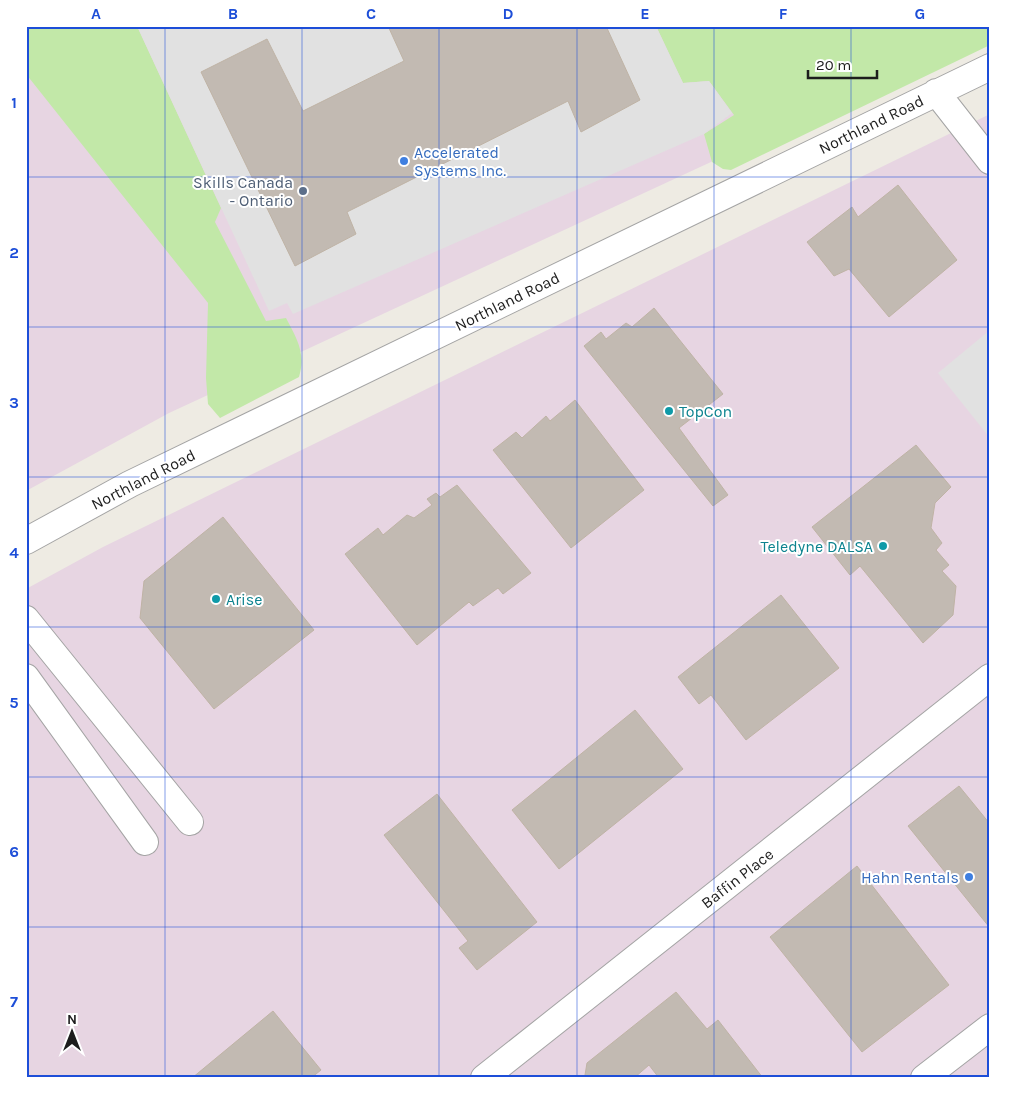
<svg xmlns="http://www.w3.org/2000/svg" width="1016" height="1104" viewBox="0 0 1016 1104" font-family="Karla,sans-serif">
  <rect width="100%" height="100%" fill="#eeebe3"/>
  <path fill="#e7d5e2" d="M 26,26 L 972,26 L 752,143 L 169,413 L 26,491 Z
    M 990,114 L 990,1078 L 26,1078 L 26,589 L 103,547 Z"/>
  <path fill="#c2e8a8" d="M 26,26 L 137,26 L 221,208 L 215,222 L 266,321 L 286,318 C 297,339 306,353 299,377 L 220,418 L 208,404 L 206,378 L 208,303 L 26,74 Z
    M 656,26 L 990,26 L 990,45 L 731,170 L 723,169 L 712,162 L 704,134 L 734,115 L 709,81 L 683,83 Z"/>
  <path fill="#e1e1e1" d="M 137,26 L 656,26 L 683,83 L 709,81 L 732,113 L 704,134 L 293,314 L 287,303 L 269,311 Z
    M 990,330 L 989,365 L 990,438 L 938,373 Z"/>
  <path fill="#c2bab2" stroke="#bfb3a5" d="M 388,26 L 606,26 L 640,100 L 581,132 L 568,101 L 347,212 L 356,234 L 295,266 L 201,72 L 267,39 L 303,111 L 404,61 Z
    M 898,185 L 957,260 L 889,317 L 849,269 L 834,276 L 807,242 L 852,207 L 858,217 Z
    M 654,308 L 723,394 L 679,428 L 728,495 L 713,506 L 584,346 L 601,332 L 606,339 L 626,323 L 632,327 Z
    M 575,400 L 644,490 L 571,548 L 493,450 L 516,432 L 522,438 L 546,416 L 550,421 Z
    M 916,445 L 951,487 L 935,503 L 931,528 L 942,543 L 936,550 L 949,565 L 942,571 L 956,586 L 953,615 L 923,643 L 860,566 L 850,575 L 812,527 Z
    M 457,485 L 531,573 L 503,594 L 498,588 L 473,606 L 469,602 L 417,645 L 345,554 L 378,528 L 383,535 L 407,515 L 414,518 L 432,505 L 427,499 L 436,493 L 440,497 Z
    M 223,517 L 314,630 L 214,709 L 140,618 L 144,581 Z
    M 781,595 L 839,668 L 746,740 L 711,695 L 699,704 L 678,677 Z
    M 635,710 L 683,769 L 559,869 L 512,810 Z
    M 959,786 L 990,824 L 990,928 L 908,826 Z
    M 437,794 L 537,922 L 477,970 L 459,948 L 468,941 L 384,835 Z
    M 857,866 L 949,985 L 862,1052 L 770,937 Z
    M 676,992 L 707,1029 L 718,1020 L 763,1078 L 659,1078 L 649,1065 L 634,1078 L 588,1078 L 585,1075 L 587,1063 Z
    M 273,1011 L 321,1070 L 311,1078 L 192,1078 Z"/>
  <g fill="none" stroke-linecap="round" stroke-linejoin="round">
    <g stroke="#a4a4a4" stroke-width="28">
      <path id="minor" d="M 936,92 L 990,161
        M 26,541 L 130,484 L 990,67
        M 26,619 L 190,822
        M 26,677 L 145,842
        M 484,1078 L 990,677
        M 924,1078 L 990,1027"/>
    </g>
    <use href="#minor" stroke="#fff" stroke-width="26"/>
  </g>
  <path fill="none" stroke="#1d4ed8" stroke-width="1" stroke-opacity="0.55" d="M 165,26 L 165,1078M 302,26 L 302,1078M 439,26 L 439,1078M 577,26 L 577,1078M 714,26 L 714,1078M 851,26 L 851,1078M 26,177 L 990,177M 26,327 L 990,327M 26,477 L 990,477M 26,627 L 990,627M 26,777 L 990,777M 26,927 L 990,927"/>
  <g fill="#3f7fe0" stroke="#fff" stroke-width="2">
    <circle cx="404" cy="161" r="5"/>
    <circle cx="969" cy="877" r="5"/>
  </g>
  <circle fill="#5c6f8a" stroke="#fff" stroke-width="2" cx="303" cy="191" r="5"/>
  <g fill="#0f9aa8" stroke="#fff" stroke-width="2">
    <circle cx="669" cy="411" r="5"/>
    <circle cx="883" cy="546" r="5"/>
    <circle cx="216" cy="599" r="5"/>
  </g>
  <g text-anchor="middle" stroke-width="4" stroke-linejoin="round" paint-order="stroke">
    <g font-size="16" fill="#1d1d1d" stroke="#fff">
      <text transform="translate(871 124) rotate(-26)" y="6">Northland Road</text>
      <text transform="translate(507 301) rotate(-26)" y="6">Northland Road</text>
      <text transform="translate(143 479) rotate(-27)" y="6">Northland Road</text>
      <text transform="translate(737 878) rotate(-38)" y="6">Baffin Place</text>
    </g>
    <g font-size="16" fill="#366cbe" stroke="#fff" text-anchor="start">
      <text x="414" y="158">Accelerated<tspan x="414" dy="18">Systems Inc.</tspan></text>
      <text x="959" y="883" text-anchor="end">Hahn Rentals</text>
    </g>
    <g font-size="16" fill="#4e5e75" stroke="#fff" text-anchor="end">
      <text x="293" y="188">Skills Canada<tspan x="293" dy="18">- Ontario</tspan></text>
    </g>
    <g font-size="16" fill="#0d838f" stroke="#fff" text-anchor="start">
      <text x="679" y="417">TopCon</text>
      <text x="873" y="552" text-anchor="end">Teledyne DALSA</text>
      <text x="226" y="605">Arise</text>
    </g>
  </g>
  <rect width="1016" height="1104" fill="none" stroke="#ffffff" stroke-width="55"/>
  <g transform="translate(72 1032)" stroke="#ffffff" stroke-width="4" paint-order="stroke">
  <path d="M0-4L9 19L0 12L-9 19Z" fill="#1d1d1d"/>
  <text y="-8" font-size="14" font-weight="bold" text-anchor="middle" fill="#1d1d1d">N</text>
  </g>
  <path d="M808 70v8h69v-8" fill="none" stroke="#1d1d1d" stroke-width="2.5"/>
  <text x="816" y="70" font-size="15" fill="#1d1d1d" stroke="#ffffff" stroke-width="4" paint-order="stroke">20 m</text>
  <rect x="28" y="28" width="960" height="1048" fill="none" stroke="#1d4ed8" stroke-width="2"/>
  <g font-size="16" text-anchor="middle" font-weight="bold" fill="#1d4ed8">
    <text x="96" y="19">A</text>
    <text x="233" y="19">B</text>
    <text x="371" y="19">C</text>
    <text x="508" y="19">D</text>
    <text x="645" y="19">E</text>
    <text x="783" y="19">F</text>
    <text x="920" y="19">G</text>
    <text x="14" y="108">1</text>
    <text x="14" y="258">2</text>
    <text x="14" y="408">3</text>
    <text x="14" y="558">4</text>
    <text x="14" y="708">5</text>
    <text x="14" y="857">6</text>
    <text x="14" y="1007">7</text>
  </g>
</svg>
